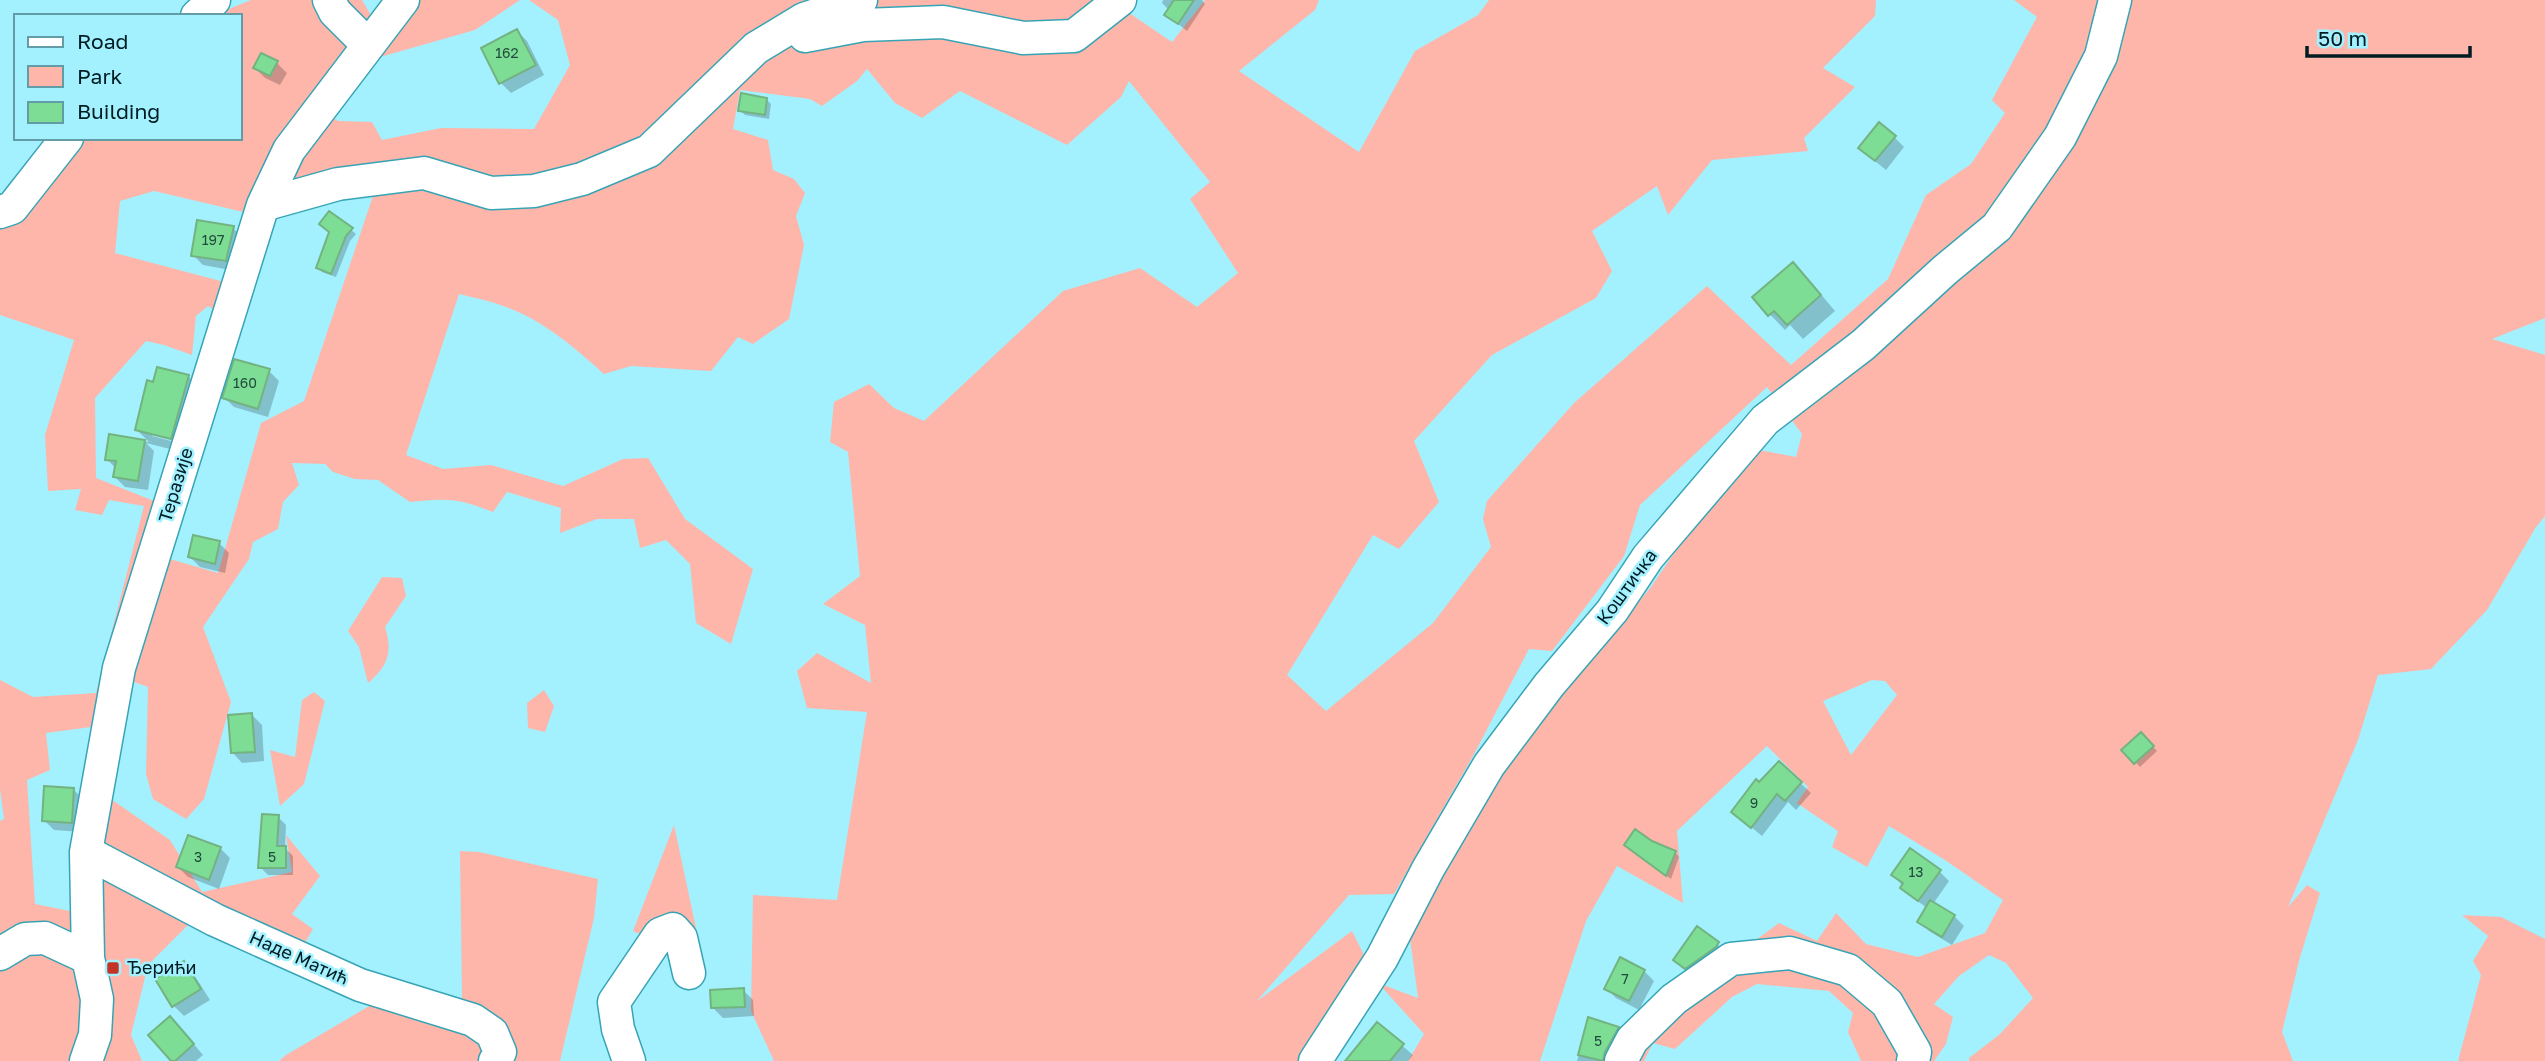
<svg xmlns="http://www.w3.org/2000/svg" width="2545" height="1061" viewBox="0 0 2545 1061" font-family="'Golos Text',sans-serif">
  <rect width="100%" height="100%" fill="#a3f1ff"/>
  <path fill="#feb6aa" fill-rule="evenodd" d="M 251,0 L 362,0 L 375,22 L 315,107 L 338,121 L 372,122 L 382,140 L 441,128 L 534,129 L 570,65 L 558,20 L 529,0 L 1110,0 L 1172,42 L 1205,0 L 1319,0 L 1315,10 L 1239,71 L 1359,152 L 1415,51 L 1478,15 L 1489,0 L 1876,0 L 1875,16 L 1823,68 L 1855,87 L 1804,138 L 1808,151 L 1712,160 L 1668,215 L 1657,186 L 1592,231 L 1612,271 L 1596,298 L 1492,355 L 1414,441 L 1439,502 L 1399,549 L 1373,535 L 1287,675 L 1326,711 L 1433,623 L 1491,547 L 1483,519 L 1487,501 L 1574,403 L 1707,286 L 1791,365 L 1888,279 L 1926,195 L 1971,164 L 2005,113 L 1992,100 L 2037,17 L 2014,0 L 2545,0 L 2545,318 L 2492,339 L 2545,355 L 2545,516 L 2536,527 L 2487,610 L 2431,669 L 2378,675 L 2358,740 L 2288,907 L 2307,885 L 2320,893 L 2300,957 L 2282,1032 L 2293,1061 L 1969,1061 L 1969,1058 L 2000,1034 L 2033,998 L 2006,963 L 1989,955 L 1959,976 L 1934,1004 L 1953,1017 L 1946,1044 L 1934,1061 L 1861,1061 L 1848,1032 L 1853,1013 L 1829,991 L 1757,984 L 1732,997 L 1675,1049 L 1653,1043 L 1644,1061 L 1614,1061 L 1629,1033 L 1779,923 L 1817,941 L 1836,913 L 1866,944 L 1918,957 L 1985,933 L 2003,900 L 1945,860 L 1889,826 L 1867,867 L 1832,847 L 1838,831 L 1797,803 L 1808,787 L 1767,746 L 1677,831 L 1683,903 L 1617,866 L 1586,921 L 1540,1061 L 1408,1061 L 1424,1034 L 1378,983 L 1332,1061 L 774,1061 L 751,1011 L 753,895 L 837,900 L 867,712 L 807,708 L 797,671 L 817,653 L 871,683 L 865,625 L 823,604 L 860,576 L 848,452 L 830,442 L 834,402 L 869,384 L 894,408 L 924,421 L 1063,291 L 1140,268 L 1197,307 L 1238,273 L 1190,199 L 1210,182 L 1129,81 L 1121,97 L 1067,145 L 960,91 L 922,118 L 895,103 L 867,69 L 857,81 L 822,106 L 810,99 L 740,90 L 733,129 L 768,140 L 773,170 L 794,179 L 805,193 L 796,216 L 804,245 L 789,319 L 753,344 L 738,337 L 711,371 L 631,366 L 604,374 C 574,347 544,321 506,307 C 491,301 475,298 459,294 L 406,455 L 443,469 L 491,465 L 563,486 L 623,459 L 648,458 L 685,519 L 753,569 L 731,644 L 696,623 L 690,564 L 666,540 L 640,548 L 634,519 L 597,519 L 560,533 L 561,508 L 507,492 L 493,512 C 458,498 447,498 410,502 L 378,480 L 355,479 L 333,472 L 325,464 L 292,463 L 299,485 L 283,502 L 278,529 L 253,542 L 249,559 L 203,627 L 231,702 L 204,799 L 186,819 L 153,799 L 146,774 L 148,687 L 131,681 L 91,727 L 46,733 L 50,770 L 27,780 L 35,904 L 75,912 L 108,797 L 170,840 L 202,892 L 292,872 L 286,835 L 320,876 L 292,914 L 313,929 L 300,951 L 204,909 L 148,965 L 131,1035 L 142,1061 L 0,1061 L 0,821 L 4,819 L 0,789 L 0,680 L 33,697 L 96,693 L 144,506 L 109,500 L 102,515 L 75,510 L 81,489 L 48,491 L 45,435 L 74,340 L 0,315 L 0,226 L 74,138 L 240,138 L 240,16 L 188,16 L 224,11 ZM 154,191 L 256,215 L 374,193 L 304,401 L 261,423 L 218,573 L 163,557 L 177,510 L 96,478 L 95,398 L 146,341 L 164,345 L 192,355 L 196,316 L 208,306 L 218,312 L 228,283 L 115,253 L 120,201 ZM 1767,387 L 1802,434 L 1796,457 L 1759,450 L 1698,518 L 1651,587 L 1506,764 L 1409,931 L 1418,998 L 1378,983 L 1352,931 L 1257,1001 L 1349,895 L 1394,894 L 1473,756 L 1529,649 L 1552,651 L 1624,556 L 1640,505 ZM 1872,680 L 1885,681 L 1897,695 L 1851,755 L 1823,701 Z
    M 416,0 L 520,0 L 475,30 L 373,59 Z
    M 382,577 L 402,578 L 406,596 L 385,627 C 393,652 388,666 368,683 L 359,647 L 348,631 Z
    M 544,690 L 554,706 L 545,732 L 528,728 L 527,703 Z
    M 314,692 L 325,701 L 304,784 L 280,806 L 270,750 L 295,757 L 302,700 Z
    M 674,825 L 703,961 L 633,931 Z
    M 460,851 L 479,852 L 598,879 L 594,918 L 560,1061 L 279,1061 L 286,1055 L 376,1002 L 405,1012 L 462,999 Z
    M 2462,915 L 2501,917 L 2545,939 L 2545,1061 L 2458,1061 L 2481,975 L 2473,961 L 2488,936 Z"/>
  <path fill="#0003" fill-rule="evenodd" d="M 1163,0 L 1202,0 L 1205,4 L 1187,31 L 1167,15 L 1169,10 L 1162,3 Z
    M 517,31 L 527,41 L 544,75 L 511,93 L 501,83 Z
    M 277,63 L 287,73 L 280,85 L 265,78 L 255,68 Z
    M 766,99 L 771,104 L 769,119 L 745,115 L 740,110 Z
    M 1894,137 L 1904,147 L 1886,170 L 1870,157 Z
    M 330,213 L 356,234 L 350,241 L 336,277 L 322,272 L 318,267 L 331,232 Z
    M 233,228 L 243,238 L 236,271 L 203,265 L 193,255 Z
    M 1808,279 L 1835,311 L 1803,339 L 1790,325 L 1785,330 L 1754,298 Z
    M 269,371 L 279,381 L 268,417 L 234,407 L 224,397 Z
    M 188,376 L 203,392 L 186,453 L 146,443 L 154,451 L 148,490 L 125,487 L 115,477 L 116,469 L 107,459 L 110,436 L 149,442 L 137,430 L 155,384 ZM 152,432 L 180,439 L 179,443 L 152,436 Z
    M 219,543 L 229,553 L 225,573 L 200,567 L 190,557 Z
    M 252,715 L 262,725 L 264,761 L 242,763 L 232,752 Z
    M 2141,734 L 2157,751 L 2140,767 L 2124,750 Z
    M 1779,763 L 1811,793 L 1796,810 L 1788,802 L 1762,836 L 1733,812 Z
    M 74,790 L 84,800 L 81,832 L 54,830 L 44,820 Z
    M 278,817 L 286,825 L 285,848 L 293,856 L 293,875 L 268,875 L 260,867 Z
    M 220,848 L 230,858 L 219,889 L 188,877 L 178,867 Z
    M 1630,849 L 1675,852 L 1679,857 L 1671,879 Z
    M 1939,871 L 1949,881 L 1933,904 L 1954,916 L 1964,926 L 1952,945 L 1929,931 L 1920,921 L 1927,908 L 1912,897 L 1893,875 Z
    M 1698,929 L 1728,953 L 1696,978 L 1675,960 Z
    M 183,963 L 193,973 L 210,1000 L 184,1016 L 174,1006 L 157,979 Z
    M 1644,971 L 1654,981 L 1639,1010 L 1616,998 L 1606,988 Z
    M 743,990 L 753,1000 L 754,1016 L 723,1018 L 713,1008 Z
    M 1590,1019 L 1618,1028 L 1628,1038 L 1615,1061 L 1577,1061 Z
    M 1377,1024 L 1413,1055 L 1408,1061 L 1359,1061 Z
    M 180,1028 L 203,1055 L 196,1061 L 173,1061 Z"/>
  <path fill="#7edd94" stroke="#73b381" stroke-width="2" d="M 1174,0 L 1194,0 L 1178,24 L 1164,15 Z
    M 517,29 L 536,65 L 499,84 L 481,48 Z
    M 261,53 L 278,61 L 270,76 L 253,68 Z
    M 741,93 L 767,98 L 765,115 L 738,111 Z
    M 1879,122 L 1896,136 L 1875,161 L 1858,148 Z
    M 329,211 L 353,228 L 346,236 L 331,274 L 316,268 L 329,232 L 319,224 Z
    M 197,220 L 234,226 L 226,261 L 191,256 Z
    M 1793,262 L 1821,295 L 1787,325 L 1774,311 L 1768,316 L 1752,297 Z
    M 234,359 L 270,369 L 258,409 L 222,398 Z
    M 157,367 L 189,375 L 171,439 L 135,430 L 147,380 L 153,382 Z
    M 109,434 L 145,440 L 138,481 L 113,477 L 116,461 L 105,460 Z
    M 193,535 L 220,541 L 215,564 L 188,557 Z
    M 252,713 L 255,752 L 231,753 L 228,715 Z
    M 2141,732 L 2154,746 L 2134,764 L 2121,750 Z
    M 1779,761 L 1802,782 L 1785,801 L 1777,794 L 1751,828 L 1731,812 L 1756,779 L 1759,782 Z
    M 44,786 L 74,788 L 72,823 L 42,821 Z
    M 262,814 L 279,815 L 277,846 L 286,846 L 286,868 L 258,868 Z
    M 1635,829 L 1652,841 L 1676,851 L 1666,876 L 1624,845 Z
    M 188,835 L 221,847 L 209,880 L 176,867 Z
    M 1910,848 L 1941,870 L 1918,901 L 1900,888 L 1903,883 L 1891,875 Z
    M 1930,900 L 1955,915 L 1942,937 L 1917,922 Z
    M 1697,926 L 1719,942 L 1716,947 L 1685,969 L 1673,960 Z
    M 1620,957 L 1645,970 L 1629,1001 L 1604,989 Z
    M 184,961 L 201,989 L 172,1007 L 155,979 Z
    M 744,988 L 745,1007 L 711,1008 L 710,990 Z
    M 170,1016 L 194,1044 L 175,1061 L 171,1061 L 148,1035 Z
    M 1588,1017 L 1619,1027 L 1605,1052 L 1603,1061 L 1578,1055 Z
    M 1377,1022 L 1404,1044 L 1390,1061 L 1345,1061 Z"/>
  <g fill="none" stroke-linecap="round" stroke-linejoin="round">
    <g stroke="#37a4b5" stroke-width="35">
      <path id="minor" d="M 329,0 L 335,12 L 368,45
        M 197,16 L 214,0
        M 805,36 L 863,25 L 943,22 L 1023,38 L 1074,36 L 1120,0
        M 263,205 L 338,184 L 424,173 L 491,193 L 534,191 L 582,179 L 649,151 L 756,48 L 804,19 L 861,0
        M 0,212 L 12,208 L 67,138
        M 86,852 L 215,920 L 360,985 L 473,1020 L 492,1033 L 500,1052 L 495,1061
        M 0,954 L 25,939 L 45,938 L 88,958
        M 86,1061 L 95,1035 L 97,999 L 88,958 L 86,852 L 119,668 L 263,205 L 289,150 L 403,0
        M 629,1061 L 618,1029 L 614,1002 L 660,934 L 673,929 L 681,938 L 689,973
        M 1315,1061 L 1382,958 L 1428,869 L 1489,765 L 1549,685 L 1612,611 L 1648,557 L 1765,420 L 1863,345 L 1945,270 L 1997,227 L 2060,137 L 2101,56 L 2115,0
        M 1621,1061 L 1632,1040 L 1674,999 L 1731,959 L 1790,953 L 1848,970 L 1887,1003 L 1915,1052 L 1913,1061"/>
    </g>
    <use href="#minor" stroke="#fff" stroke-width="32"/>
  </g>
  <rect fill="#c23526" stroke="#a3f1ff" stroke-width="2.5" x="106" y="961" width="14" height="14" rx="3.5"/>
  <g text-anchor="middle" stroke-width="5" stroke-linejoin="round" paint-order="stroke">
    <g font-size="14" fill="#204c3e">
      <text x="507" y="58">162</text>
      <text x="213" y="245">197</text>
      <text x="245" y="388">160</text>
      <text x="1754" y="808">9</text>
      <text x="198" y="862">3</text>
      <text x="272" y="862">5</text>
      <text x="1916" y="877">13</text>
      <text x="1625" y="984">7</text>
      <text x="1598" y="1046">5</text>
    </g>
    <g font-size="18" fill="#001c22" stroke="#a3f1ff">
      <text transform="translate(176 485) rotate(-73)" y="6">Теразије</text>
      <text transform="translate(1627 587) rotate(-54)" y="6">Коштичка</text>
      <text transform="translate(299 958) rotate(24)" y="6">Наде Матић</text>
    </g>
    <g font-size="18" fill="#001c22" stroke="#a3f1ff" text-anchor="start">
      <text x="127" y="974">Ђерићи</text>
    </g>
  </g>
  <rect x="14" y="14" width="228" height="126" fill="#a3f1ff" stroke="#629ca7" stroke-width="2"/>
  <rect x="28" y="37" width="35" height="10" fill="#ffffff" stroke="#629ca7" stroke-width="2"/>
  <text x="77" y="49" font-size="21" fill="#001c22">Road</text>
  <rect x="28" y="66" width="35" height="21" fill="#feb6aa" stroke="#629ca7" stroke-width="2"/>
  <text x="77" y="84" font-size="21" fill="#001c22">Park</text>
  <rect x="28" y="102" width="35" height="21" fill="#7edd94" stroke="#629ca7" stroke-width="2"/>
  <text x="77" y="119" font-size="21" fill="#001c22">Building</text>
  <path d="M2307 46v10h163v-10" fill="none" stroke="#001c22" stroke-width="3.5"/>
  <text x="2318" y="46" font-size="21" fill="#001c22" stroke="#a3f1ff" stroke-width="5" paint-order="stroke">50 m</text>
</svg>
